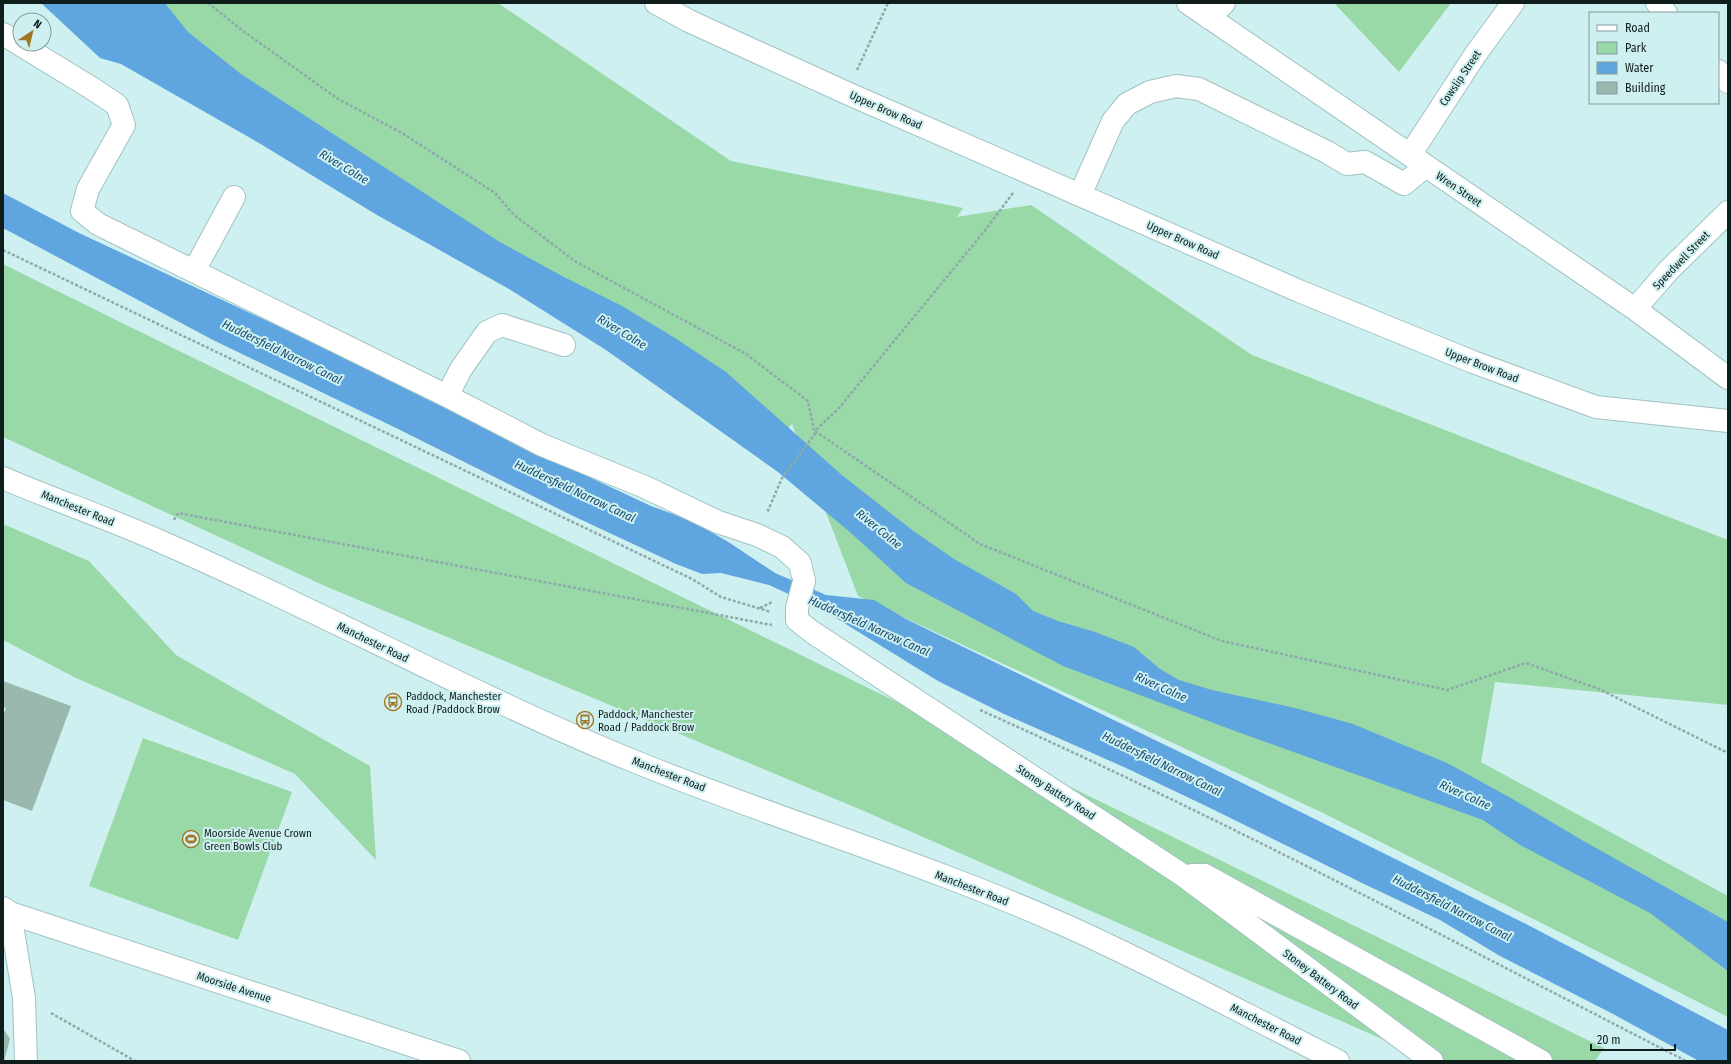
<svg xmlns="http://www.w3.org/2000/svg" width="1731" height="1064" viewBox="0 0 1731 1064" font-family="'Fira Sans Condensed',sans-serif">
  <rect width="100%" height="100%" fill="#cff0f1"/>
  <path fill="#99d9a7" d="M 94,3 L 498,3 L 731,161 L 963,208 L 957,217 L 1031,205 L 1252,355 L 1728,540 L 1728,705 L 1495,682 L 1481,762 L 1728,896 L 1728,1017 L 1323,813 L 858,596 L 792,424 L 784,433 Z
    M 1334,3 L 1451,3 L 1399,72 Z
    M 3,264 L 116,320 L 1604,1048 L 1595,1061 L 1432,1061 L 864,811 L 325,586 L 3,437 Z
    M 3,524 L 89,561 L 176,655 L 370,766 L 376,860 L 295,774 L 76,678 L 3,640 Z
    M 143,738 L 292,792 L 238,940 L 89,886 Z"/>
  <path fill="#5fa5df" d="M 41,3 L 165,3 L 188,32 L 241,74 L 498,241 L 562,276 L 622,306 L 675,338 L 726,372 L 843,476 L 912,530 L 954,559 L 1016,594 L 1033,611 L 1058,621 L 1095,632 L 1134,647 L 1160,669 L 1179,680 L 1212,690 L 1295,708 L 1353,724 L 1447,763 L 1509,797 L 1580,839 L 1728,922 L 1728,971 L 1650,913 L 1520,845 L 1483,820 L 1235,731 L 1063,666 L 906,583 L 851,533 L 778,472 L 606,350 L 509,289 L 377,215 L 259,143 L 121,64 L 100,58 Z
    M 3,193 L 79,233 L 295,334 L 504,437 L 651,506 L 692,521 L 730,543 L 775,573 L 826,595 L 874,600 L 906,619 L 1192,758 L 1528,925 L 1728,1030 L 1728,1061 L 1699,1061 L 1613,1014 L 1500,956 L 1440,920 L 1360,882 L 1206,806 L 1126,768 L 1004,714 L 938,681 L 823,610 L 769,585 L 721,573 L 702,574 L 676,564 L 571,515 L 394,427 L 213,340 L 3,228 Z"/>
  <path fill="#9bb8af" d="M 3,681 L 71,706 L 32,811 L 3,800 L 3,716 L 6,708 L 3,707 Z
    M 3,1028 L 10,1039 L 4,1061 L 3,1061 Z"/>
  <g fill="none" stroke-linecap="round" stroke-linejoin="round">
    <g stroke="#a2c2c3" stroke-width="24">
      <path id="minor" d="M 656,3 L 689,21 L 849,94 L 1299,291 L 1473,362 L 1596,407 L 1728,421
        M 1188,3 L 1635,309 L 1728,378
        M 1657,3 L 1666,13
        M 1209,18 L 1224,3
        M 3,34 L 93,89 L 117,105 L 124,125 L 88,189 L 82,211 L 98,224 L 447,396 L 542,445 L 645,487 L 718,522 L 757,535 L 782,547 L 800,563 L 804,581
        M 1718,71 L 1728,82
        M 1410,155 L 1475,55 L 1513,3
        M 1080,195 L 1113,121 L 1127,104 L 1150,92 L 1176,86 L 1199,89 L 1327,152 L 1347,164 L 1365,162 L 1404,184 L 1426,166
        M 194,271 L 234,197
        M 1635,309 L 1668,271 L 1728,212
        M 447,396 L 461,369 L 487,332 L 502,325 L 564,345
        M 797,608 L 797,620 L 812,632 L 1181,874 L 1432,1061
        M 1192,875 L 1205,875 L 1541,1061
        M 3,908 L 10,913 L 459,1061
        M 10,913 L 24,998 L 26,1061"/>
    </g>
    <g stroke="#a2c2c3" stroke-width="24">
      <path id="major" d="M 3,478 C 57,501 113,520 166,544 C 323,612 472,695 631,760 C 775,819 926,863 1069,927 C 1160,968 1248,1016 1338,1061"/>
    </g>
    <path stroke="#8fa9aa" stroke-width="2.5" stroke-dasharray="3 2" stroke-linecap="butt" d="M 208,3 L 243,31 L 338,99 L 402,133 L 495,193 L 514,215 L 576,262 L 746,354 L 808,401 L 815,434 L 782,478 L 767,513
      M 857,70 L 888,3
      M 1013,193 L 983,233 L 839,408 L 815,431 L 980,544 L 1222,641 L 1447,690 L 1526,663 L 1599,689 L 1728,753
      M 3,250 L 692,579 L 721,597 L 771,612
      M 174,520 L 178,513 L 772,625
      M 760,608 L 772,602
      M 980,710 C 1220,817 1452,941 1686,1061
      M 51,1013 L 135,1061"/>
    <use href="#minor" stroke="#fff" stroke-width="22"/>
    <use href="#major" stroke="#fff" stroke-width="22"/>
    <g stroke="#a2c2c3" stroke-width="24" stroke-linecap="butt">
      <path id="minor-bridge" d="M 797,608 L 804,581"/>
    </g>
    <use href="#minor-bridge" stroke="#fff" stroke-width="22"/>
  </g>
  <defs>
    <g id="bus-ring" transform="scale(0.9)"><circle r="9.5" fill="#cff0f1" stroke="#a07625" stroke-width="1.5"/><path d="M-5-6H5V4H4V6H2V4H-2V6H-4V4H-5ZM-3.5-4V0h7V-4ZM-3.5 1.2v1.5H-2V1.2ZM2 1.2v1.5H3.5V1.2Z" fill="#a07625"/></g>
    <g id="stadium-ring" transform="scale(0.9)"><circle r="9.5" fill="#cff0f1" stroke="#a07625" stroke-width="1.5"/><path d="M0-5a6.5 5 0 1 0 0 10a6.5 5 0 1 0 0-10ZM-3.5-1.8h7v3.6h-7Z" fill="#a07625"/></g>
  </defs>
  <g fill-rule="evenodd">
    <use href="#bus-ring" x="393" y="702"/>
    <use href="#bus-ring" x="585" y="720"/>
    <use href="#stadium-ring" x="191" y="839"/>
  </g>
  <g text-anchor="middle" stroke-width="4" stroke-linejoin="round" paint-order="stroke">
    <g font-size="11" fill="#101d1d" stroke="#cff0f1">
      <text transform="translate(1460 78) rotate(-56)" y="4">Cowslip Street</text>
      <text transform="translate(886 110) rotate(24)" y="4">Upper Brow Road</text>
      <text transform="translate(1459 189) rotate(34)" y="4">Wren Street</text>
      <text transform="translate(1183 240) rotate(24)" y="4">Upper Brow Road</text>
      <text transform="translate(1681 260) rotate(-46)" y="4">Speedwell Street</text>
      <text transform="translate(1482 365) rotate(21)" y="4">Upper Brow Road</text>
      <text transform="translate(78 508) rotate(22)" y="4">Manchester Road</text>
      <text transform="translate(373 642) rotate(26)" y="4">Manchester Road</text>
      <text transform="translate(669 774) rotate(21)" y="4">Manchester Road</text>
      <text transform="translate(1056 792) rotate(33)" y="4">Stoney Battery Road</text>
      <text transform="translate(972 888) rotate(21)" y="4">Manchester Road</text>
      <text transform="translate(1321 979) rotate(37)" y="4">Stoney Battery Road</text>
      <text transform="translate(234 987) rotate(18)" y="4">Moorside Avenue</text>
      <text transform="translate(1266 1024) rotate(27)" y="4">Manchester Road</text>
    </g>
    <g font-size="11" fill="#101d1d" stroke="#cff0f1" text-anchor="start">
      <text x="406" y="700">Paddock, Manchester<tspan x="406" dy="13">Road /Paddock Brow</tspan></text>
      <text x="598" y="718">Paddock, Manchester<tspan x="598" dy="13">Road / Paddock Brow</tspan></text>
      <text x="204" y="837">Moorside Avenue Crown<tspan x="204" dy="13">Green Bowls Club</tspan></text>
    </g>
    <g font-size="12" font-style="italic" fill="#15496f" stroke="#cff0f1">
      <text transform="translate(344 167) rotate(31)" y="4">River Colne</text>
      <text transform="translate(622 332) rotate(31)" y="4">River Colne</text>
      <text transform="translate(282 352) rotate(26)" y="4">Huddersfield Narrow Canal</text>
      <text transform="translate(575 491) rotate(25)" y="4">Huddersfield Narrow Canal</text>
      <text transform="translate(879 529) rotate(39)" y="4">River Colne</text>
      <text transform="translate(869 626) rotate(24)" y="4">Huddersfield Narrow Canal</text>
      <text transform="translate(1161 687) rotate(24)" y="4">River Colne</text>
      <text transform="translate(1162 764) rotate(26)" y="4">Huddersfield Narrow Canal</text>
      <text transform="translate(1465 795) rotate(24)" y="4">River Colne</text>
      <text transform="translate(1452 908) rotate(27)" y="4">Huddersfield Narrow Canal</text>
    </g>
  </g>
  <rect width="1731" height="1064" fill="none" stroke="#101d1d" stroke-width="8"/>
  <rect x="1589" y="12" width="130" height="92" fill="#cff0f1" stroke="#839c9c"/>
  <rect x="1597" y="25" width="20" height="6" fill="#ffffff" stroke="#839c9c"/>
  <text x="1625" y="32" font-size="12" fill="#101d1d">Road</text>
  <rect x="1597" y="42" width="20" height="12" fill="#99d9a7" stroke="#839c9c"/>
  <text x="1625" y="52" font-size="12" fill="#101d1d">Park</text>
  <rect x="1597" y="62" width="20" height="12" fill="#5fa5df" stroke="#839c9c"/>
  <text x="1625" y="72" font-size="12" fill="#101d1d">Water</text>
  <rect x="1597" y="82" width="20" height="12" fill="#9bb8af" stroke="#839c9c"/>
  <text x="1625" y="92" font-size="12" fill="#101d1d">Building</text>
  <g transform="translate(32 32) rotate(35)"><circle r="19" fill="#cff0f1" stroke="#839c9c"/>
  <path d="M0-3L7 15L0 10L-7 15Z" fill="#a07625"/>
  <text y="-6" font-size="11" font-weight="bold" text-anchor="middle" fill="#101d1d">N</text>
  </g>
  <path d="M1591 1044v6h84v-6" fill="none" stroke="#101d1d" stroke-width="2"/>
  <text x="1597" y="1044" font-size="12" fill="#101d1d" stroke="#cff0f1" stroke-width="3" paint-order="stroke">20 m</text>
</svg>
